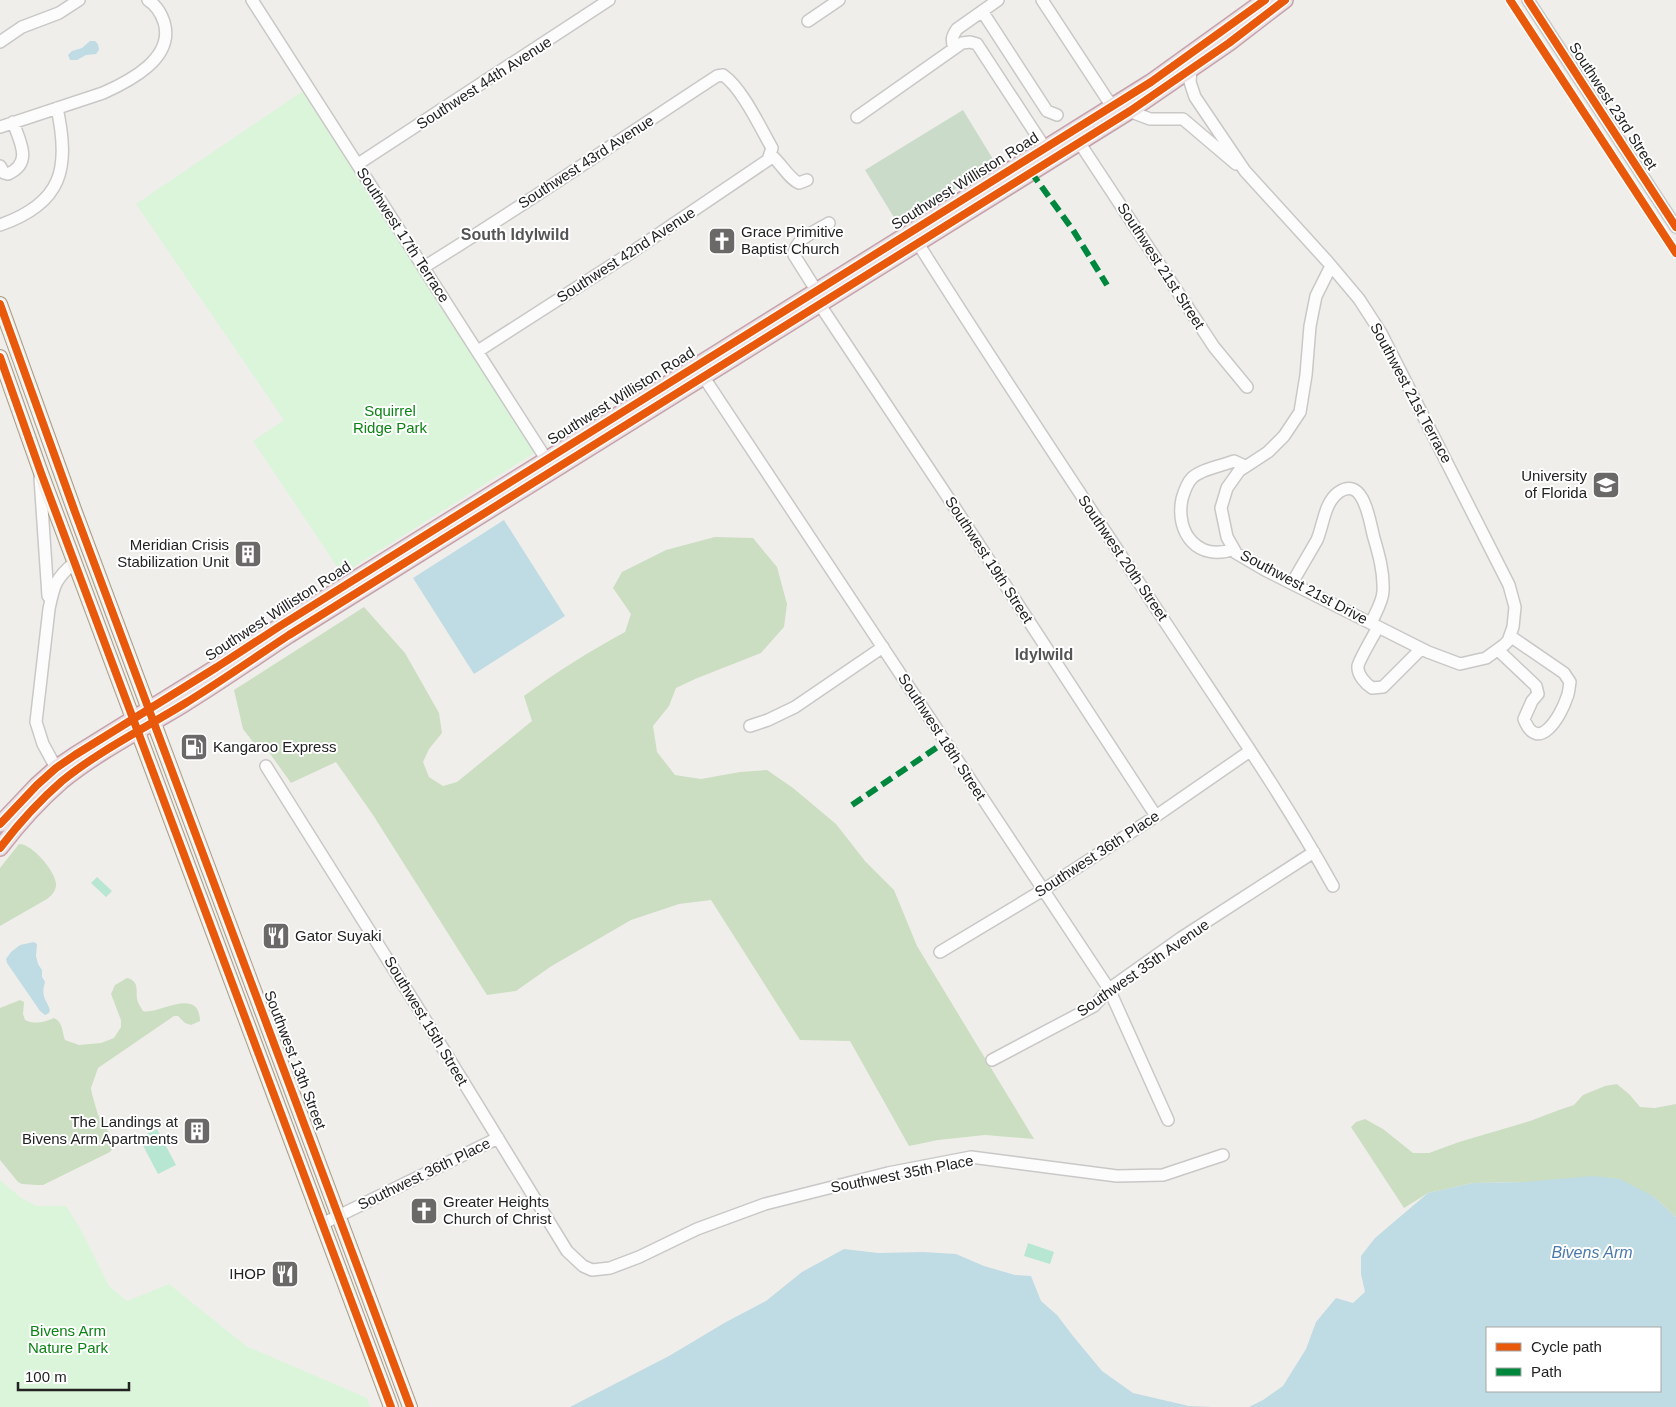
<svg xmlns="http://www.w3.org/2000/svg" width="1676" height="1407" viewBox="0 0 1676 1407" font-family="Helvetica,sans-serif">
  <rect width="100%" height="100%" fill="#f0eeeb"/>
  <path fill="#cbdec1" d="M 715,537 L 753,538 L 777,567 L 787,604 L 784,627 L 761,653 L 695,679 L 676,688 L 669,706 L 653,726 L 657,752 L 675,775 L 701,779 L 740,772 L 767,770 L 793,788 L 836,824 L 865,861 L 894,890 L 917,946 L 1034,1139 L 985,1135 L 938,1140 L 909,1146 L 850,1041 L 800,1040 L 711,900 L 679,904 L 631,920 L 550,967 L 516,991 L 487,995 L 373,815 L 336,762 L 291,783 L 268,751 L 253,742 L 243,729 L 234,690 L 364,607 L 405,653 L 439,713 L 442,733 L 429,749 L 423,762 L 429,777 L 443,786 L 457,782 L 532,721 L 524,696 C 556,672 590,651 625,632 L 631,614 L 613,588 L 622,572 L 666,550 Z
    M 19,844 C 32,843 58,874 56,886 C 55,892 51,896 47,899 L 0,926 L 0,868 Z
    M 127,978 C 139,981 136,989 137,999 C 138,1004 141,1007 143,1011 C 157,1016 199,985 200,1021 L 191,1025 L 185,1023 L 178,1016 L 174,1016 L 98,1068 L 91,1088 L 92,1094 L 98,1115 L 114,1141 L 115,1145 L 110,1152 L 43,1185 L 37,1185 L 22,1184 L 18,1182 L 0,1160 L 0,1008 L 20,1000 L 24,1002 L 23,1014 L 25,1020 C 35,1025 45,1022 54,1018 C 63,1022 62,1032 65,1040 L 79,1045 L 101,1043 L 114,1038 L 121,1027 L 121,1020 L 111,994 L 115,985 Z
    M 1617,1084 L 1630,1095 L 1640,1107 L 1655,1108 L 1676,1104 L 1676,1217 L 1653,1196 L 1524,1182 L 1473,1183 L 1428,1193 L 1404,1208 L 1351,1127 L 1356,1122 L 1365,1119 L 1383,1129 L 1413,1153 L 1429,1153 L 1459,1142 L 1530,1121 L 1559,1110 L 1574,1105 L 1583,1095 L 1605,1086 Z"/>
  <path fill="#cadbca" d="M 963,110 L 996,164 L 898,224 L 865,170 Z"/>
  <path fill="#daf5da" d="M 303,91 L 536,452 L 342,574 L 253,441 L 284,420 L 136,204 Z
    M 0,1180 L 20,1197 L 36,1206 L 66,1206 L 81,1230 L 109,1286 L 127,1301 L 169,1284 L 246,1346 L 367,1398 L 370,1407 L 0,1407 Z"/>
  <path fill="#b7e6d2" d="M 97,877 L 112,891 L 106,897 L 91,883 Z
    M 157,1129 L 176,1165 L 158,1174 L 139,1138 Z
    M 1028,1243 L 1054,1252 L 1050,1264 L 1024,1256 Z"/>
  <path fill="#bfdbe3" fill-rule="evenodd" d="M 90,41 L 95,41 L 98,44 L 99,50 L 96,54 L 86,55 L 77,60 L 70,60 L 68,55 L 72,51 L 82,48 Z
    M 504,520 L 565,616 L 474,674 L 413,578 Z
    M 34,942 L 37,944 L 36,956 L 38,964 L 42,970 L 42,977 L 45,982 C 41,997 45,997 50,1010 L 49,1013 L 45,1015 L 40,1011 L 7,963 L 6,959 L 11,952 L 20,945 Z
    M 1593,1176 L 1620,1179 L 1653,1196 L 1676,1217 L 1676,1407 L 1249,1407 L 1263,1400 L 1283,1386 L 1306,1349 L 1316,1322 L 1336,1298 L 1353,1303 L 1365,1292 L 1361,1274 L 1361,1256 L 1375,1238 L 1428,1193 L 1473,1183 L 1524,1182 ZM 1487,1328 L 1660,1328 L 1660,1391 L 1487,1391 Z
    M 844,1249 L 878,1253 L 923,1252 L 956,1254 L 984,1266 L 1015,1275 L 1031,1276 L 1041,1301 L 1057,1315 L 1073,1336 L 1102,1371 L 1133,1393 L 1189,1406 L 1213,1407 L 570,1407 L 669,1356 L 726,1322 L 766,1301 L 802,1272 Z"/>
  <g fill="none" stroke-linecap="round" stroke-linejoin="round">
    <g stroke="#c9c8c7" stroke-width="14">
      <path id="minor" d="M 252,0 L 550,465
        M 1042,0 L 1107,99 L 1113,105 L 1150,119 L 1183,119 L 1236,164
        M 1528,0 L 1676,227
        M 982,11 L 1047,111 L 1057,115
        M 808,21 L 839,0
        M 0,42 L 22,27 L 59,13 L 79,0
        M 954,48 C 951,40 952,36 957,29 L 998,0
        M 1191,70 L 1190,82 L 1195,97 L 1245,171 L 1327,261 L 1359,299 L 1381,333 L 1509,585 L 1515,607 L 1513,627 L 1508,641 L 1504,645 L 1486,658 L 1460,664 L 1428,652 L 1265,570 L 1236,553 L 1227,537 L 1221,508 L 1227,488 L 1239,471 L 1268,452 L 1284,436 L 1300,412 L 1306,375 L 1310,326 L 1316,296 L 1331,266
        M 857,117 L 962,43 L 970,42 L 977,44 L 1045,148
        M 0,127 L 103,93 C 130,81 175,58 164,22 C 161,13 156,5 148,0
        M 1079,142 L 1214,347 L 1247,387
        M 771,155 C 781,163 789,179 799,183 L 807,180
        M 358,164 L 609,0
        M 0,166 L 4,173 L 8,174 C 33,163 20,142 13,122
        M 0,225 C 63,203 70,168 57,108
        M 914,237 C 1000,374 1090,508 1179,643 C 1232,723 1287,803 1333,886
        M 424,267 C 523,206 619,140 717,76 L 723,75 C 742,88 760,127 772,148 L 768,160 L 632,252 L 478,351
        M 816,290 L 794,255 C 793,240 817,230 829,223
        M 820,305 L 957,511 L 1156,816
        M 699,370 L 1109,989 L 1168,1120
        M 40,478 L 48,596
        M 1234,549 C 1198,562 1175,533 1182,499 C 1184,492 1187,483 1192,478 C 1201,469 1222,466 1234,461 L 1245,466
        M 1292,583 C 1300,569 1309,554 1317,540 C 1324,523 1324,503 1339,492 C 1365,475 1370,525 1374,538 C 1379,555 1384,573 1383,591 C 1383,601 1375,614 1371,623
        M 1378,627 C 1374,635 1359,660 1358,666 C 1357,675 1366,684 1372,688 L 1383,687 L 1421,649
        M 1498,650 L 1536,686 L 1538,694 L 1532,701 L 1524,719 C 1538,755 1561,716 1567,697 C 1569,693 1569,687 1570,682 L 1564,673 L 1510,636
        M 750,726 L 768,720 L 795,707 L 883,647
        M 266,766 L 423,1016 L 567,1251 L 583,1266 L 592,1270 L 610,1268 L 639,1257 L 697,1229 L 765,1204 L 888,1173 L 971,1157 L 1117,1176 L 1163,1175 L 1223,1155
        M 60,775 L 43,744 L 36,722 L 49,609 C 54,585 55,579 75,562
        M 940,952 L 1043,890 L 1156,816 L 1250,751
        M 992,1060 L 1094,1006 L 1109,989 L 1181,938 L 1314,852
        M 322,1224 L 498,1138"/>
    </g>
    <g stroke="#a79c86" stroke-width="16">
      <path id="major" d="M 0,304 L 75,512 L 410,1407
        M 0,357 L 41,473 L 391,1407"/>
    </g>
    <g stroke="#c5a2ac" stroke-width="18">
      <path id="highway" d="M 0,824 L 37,785 L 56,768 L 75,755 L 217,667 L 280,626 L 1151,82 L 1265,0
        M 0,848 C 19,823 39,801 62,781 C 99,751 143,729 184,704 C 220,682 254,658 289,635 L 1130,111 L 1229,43 L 1285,0"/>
    </g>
    <use href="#minor" stroke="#fdfcfc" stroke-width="11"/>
    <use href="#major" stroke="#f3ede7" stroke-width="14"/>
    <use href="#highway" stroke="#ece0e2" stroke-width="15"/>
    <path stroke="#00873e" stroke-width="6" stroke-dasharray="12 6" stroke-linecap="butt" d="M 1031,172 L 1073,230 L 1107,285
      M 852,805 L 945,742"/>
    <g stroke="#fff" stroke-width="11">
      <path id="cycleway" d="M 1510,0 L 1676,253
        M 1528,0 L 1676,227
        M 0,304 L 75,512 L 410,1407
        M 0,357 L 41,473 L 391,1407
        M 0,824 L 37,785 L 56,768 L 75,755 L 217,667 L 280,626 L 1151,82 L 1265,0
        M 0,848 C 19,823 39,801 62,781 C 99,751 143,729 184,704 C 220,682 254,658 289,635 L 1130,111 L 1229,43 L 1285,0"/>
    </g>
    <use href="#cycleway" stroke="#e8590c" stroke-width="8"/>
  </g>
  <defs>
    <g id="church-square" transform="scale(1.4375)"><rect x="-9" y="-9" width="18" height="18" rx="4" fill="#6a6968" stroke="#fff"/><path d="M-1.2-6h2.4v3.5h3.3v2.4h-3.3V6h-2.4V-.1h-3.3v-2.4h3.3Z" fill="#fff"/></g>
    <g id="university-square" transform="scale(1.4375)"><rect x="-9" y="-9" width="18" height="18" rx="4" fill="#6a6968" stroke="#fff"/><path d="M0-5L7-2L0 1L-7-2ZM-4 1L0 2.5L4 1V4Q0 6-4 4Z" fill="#fff"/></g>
    <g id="building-square" transform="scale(1.4375)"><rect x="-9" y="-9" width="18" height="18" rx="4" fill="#6a6968" stroke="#fff"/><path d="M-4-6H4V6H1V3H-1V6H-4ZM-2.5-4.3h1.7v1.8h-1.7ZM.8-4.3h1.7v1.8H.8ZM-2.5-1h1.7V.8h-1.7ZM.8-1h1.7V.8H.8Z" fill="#fff"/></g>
    <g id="fuel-square" transform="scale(1.4375)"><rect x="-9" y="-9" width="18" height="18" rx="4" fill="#6a6968" stroke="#fff"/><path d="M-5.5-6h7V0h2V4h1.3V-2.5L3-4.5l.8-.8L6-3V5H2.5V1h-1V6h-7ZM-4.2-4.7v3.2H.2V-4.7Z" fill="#fff"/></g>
    <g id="restaurant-square" transform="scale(1.4375)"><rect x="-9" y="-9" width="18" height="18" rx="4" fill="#6a6968" stroke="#fff"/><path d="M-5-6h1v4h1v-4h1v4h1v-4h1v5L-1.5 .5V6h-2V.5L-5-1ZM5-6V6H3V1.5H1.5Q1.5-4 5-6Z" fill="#fff"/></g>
  </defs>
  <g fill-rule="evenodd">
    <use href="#church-square" x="722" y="241"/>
    <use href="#university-square" x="1606" y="485"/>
    <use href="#building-square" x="248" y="554"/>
    <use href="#fuel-square" x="194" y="747"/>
    <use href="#restaurant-square" x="276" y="936"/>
    <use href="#building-square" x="197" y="1131"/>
    <use href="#church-square" x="424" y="1211"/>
    <use href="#restaurant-square" x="285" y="1274"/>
  </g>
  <g text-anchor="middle" stroke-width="4" stroke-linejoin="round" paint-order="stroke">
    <g font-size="15" fill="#222" stroke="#fff">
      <text transform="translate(484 83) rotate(-33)" y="5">Southwest 44th Avenue</text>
      <text transform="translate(1613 106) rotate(57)" y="5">Southwest 23rd Street</text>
      <text transform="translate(586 162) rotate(-33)" y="5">Southwest 43rd Avenue</text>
      <text transform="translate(965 181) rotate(-32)" y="5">Southwest Williston Road</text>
      <text transform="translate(403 235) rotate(57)" y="5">Southwest 17th Terrace</text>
      <text transform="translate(626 255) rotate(-33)" y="5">Southwest 42nd Avenue</text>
      <text transform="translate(1161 266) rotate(57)" y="5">Southwest 21st Street</text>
      <text transform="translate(1411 393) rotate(62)" y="5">Southwest 21st Terrace</text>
      <text transform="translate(621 396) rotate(-32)" y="5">Southwest Williston Road</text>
      <text transform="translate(1123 558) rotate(56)" y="5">Southwest 20th Street</text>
      <text transform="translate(989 560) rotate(57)" y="5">Southwest 19th Street</text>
      <text transform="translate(1304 587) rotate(28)" y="5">Southwest 21st Drive</text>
      <text transform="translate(278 611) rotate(-33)" y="5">Southwest Williston Road</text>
      <text transform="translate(942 737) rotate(57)" y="5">Southwest 18th Street</text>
      <text transform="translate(1097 854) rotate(-33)" y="5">Southwest 36th Place</text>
      <text transform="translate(1143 968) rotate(-35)" y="5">Southwest 35th Avenue</text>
      <text transform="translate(426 1021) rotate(59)" y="5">Southwest 15th Street</text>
      <text transform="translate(295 1060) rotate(69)" y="5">Southwest 13th Street</text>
      <text transform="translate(424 1174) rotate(-26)" y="5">Southwest 36th Place</text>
      <text transform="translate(902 1174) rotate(-11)" y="5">Southwest 35th Place</text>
    </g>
    <g font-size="15" fill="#222" stroke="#fff" text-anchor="start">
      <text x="741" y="237">Grace Primitive<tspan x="741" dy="17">Baptist Church</tspan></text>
      <text x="1587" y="481" text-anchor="end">University<tspan x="1587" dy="17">of Florida</tspan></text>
      <text x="229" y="550" text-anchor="end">Meridian Crisis<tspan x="229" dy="17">Stabilization Unit</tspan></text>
      <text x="213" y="752">Kangaroo Express</text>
      <text x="295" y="941">Gator Suyaki</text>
      <text x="178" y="1127" text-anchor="end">The Landings at<tspan x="178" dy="17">Bivens Arm Apartments</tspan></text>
      <text x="443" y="1207">Greater Heights<tspan x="443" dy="17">Church of Christ</tspan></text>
      <text x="266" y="1279" text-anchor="end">IHOP</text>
    </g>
    <g font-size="15" fill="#0c8416" stroke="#fff">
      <text x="390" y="416">Squirrel<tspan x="390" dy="17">Ridge Park</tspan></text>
      <text x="68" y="1336">Bivens Arm<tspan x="68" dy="17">Nature Park</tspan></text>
    </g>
    <g font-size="16" font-weight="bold" fill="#555" stroke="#fff">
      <text x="515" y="240">South Idylwild</text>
      <text x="1044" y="660">Idylwild</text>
    </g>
    <g font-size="16" font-style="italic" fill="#4a7aab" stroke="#fff">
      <text x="1592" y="1258">Bivens Arm</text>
    </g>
  </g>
  <rect x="1486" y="1327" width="175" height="65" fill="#ffffff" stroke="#a7a7a7"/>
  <rect x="1496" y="1343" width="25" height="8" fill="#e8590c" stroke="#a7a7a7"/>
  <text x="1531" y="1352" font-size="15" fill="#222222">Cycle path</text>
  <rect x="1496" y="1368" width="25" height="8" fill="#00873e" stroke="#a7a7a7"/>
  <text x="1531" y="1377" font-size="15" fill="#222222">Path</text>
  <path d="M18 1382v8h111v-8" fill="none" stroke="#222222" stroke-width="2.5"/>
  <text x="25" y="1382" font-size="15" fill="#222222" stroke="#ffffff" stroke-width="4" paint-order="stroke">100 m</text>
</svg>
